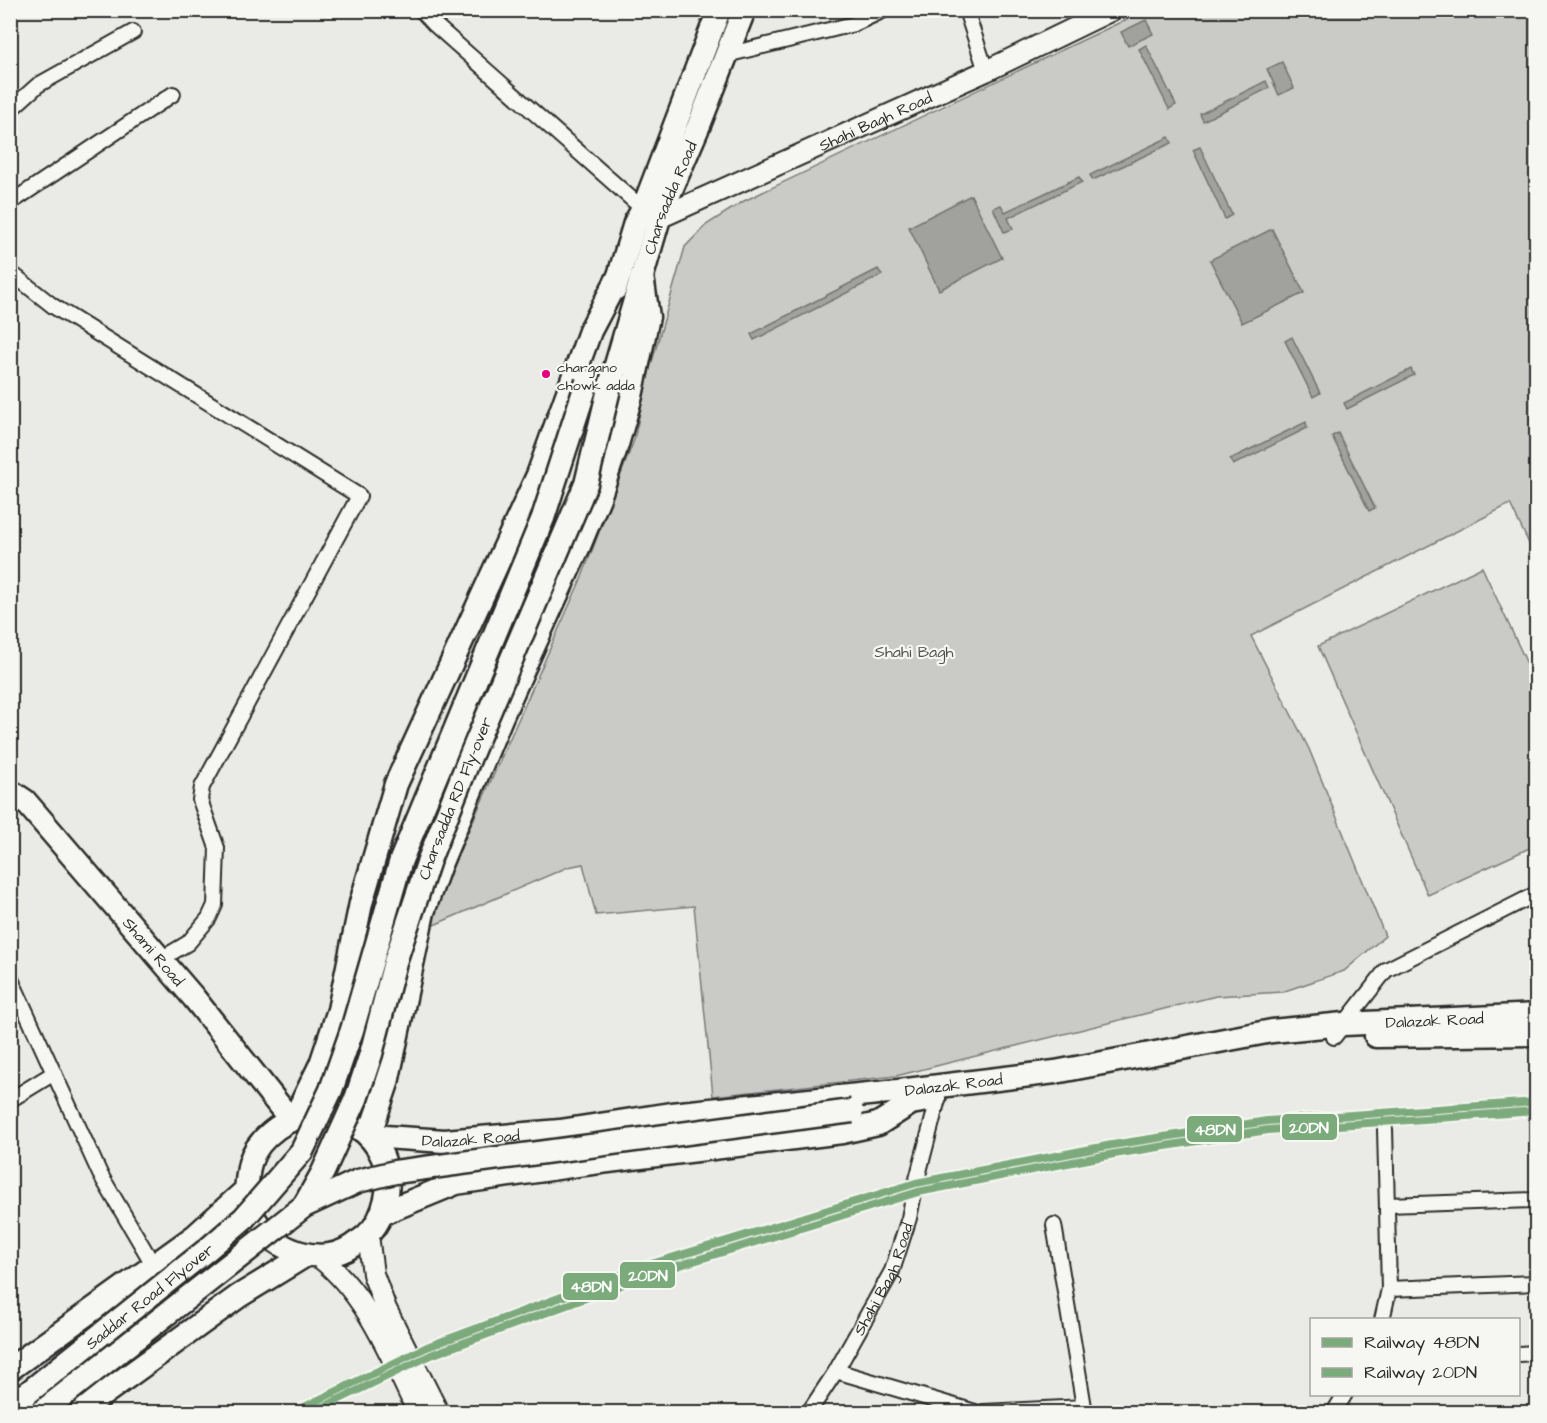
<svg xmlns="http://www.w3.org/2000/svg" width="1547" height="1423" viewBox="0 0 1547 1423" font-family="'Architects Daughter',sans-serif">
  <rect width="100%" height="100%" fill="#eaeae6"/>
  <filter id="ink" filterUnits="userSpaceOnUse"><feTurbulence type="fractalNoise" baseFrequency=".0167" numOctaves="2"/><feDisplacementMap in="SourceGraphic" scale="12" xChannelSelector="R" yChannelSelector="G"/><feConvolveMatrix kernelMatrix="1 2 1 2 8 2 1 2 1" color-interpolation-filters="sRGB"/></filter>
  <g filter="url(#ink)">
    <path fill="#cacac7" stroke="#7a7a79" stroke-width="1.5" d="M 1144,11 L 1536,11 L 1536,558 L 1510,504 L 1251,636 L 1309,749 L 1385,936 L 1344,971 L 1282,992 L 1216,996 L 896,1076 L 713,1096 L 694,906 L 596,915 L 583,864 L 568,867 L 427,928 L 455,861 L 582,577 L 634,440 L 649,372 L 685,247 L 706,225 L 744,201 Z
      M 1482,567 L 1536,683 L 1536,845 L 1428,895 L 1318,646 Z"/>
    <path fill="#a1a19e" stroke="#727270" stroke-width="1.5" d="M 1146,20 L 1153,34 L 1128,46 L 1121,32 Z
      M 1146,45 L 1176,105 L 1169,109 L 1139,49 Z
      M 1282,62 L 1294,88 L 1279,95 L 1267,69 Z
      M 1266,81 L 1269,88 L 1203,121 L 1200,114 Z
      M 1169,137 L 1172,143 L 1093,180 L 1090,175 Z
      M 1200,147 L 1232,215 L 1225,219 L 1193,150 Z
      M 1079,177 L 1082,182 L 1008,218 L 1013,229 L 1004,232 L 993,208 L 1001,205 L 1005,212 Z
      M 971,195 L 1002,258 L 939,290 L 909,227 Z
      M 1272,229 L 1304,293 L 1242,323 L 1210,260 Z
      M 878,269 L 882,275 L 754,340 L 751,334 Z
      M 1292,337 L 1320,393 L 1313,397 L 1285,341 Z
      M 1411,369 L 1414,375 L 1347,409 L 1344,403 Z
      M 1306,422 L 1307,428 L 1233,465 L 1230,459 Z
      M 1338,433 L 1375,508 L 1369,511 L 1332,436 Z"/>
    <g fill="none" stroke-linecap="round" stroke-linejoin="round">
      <g stroke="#2b2b2b" stroke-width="18">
        <g id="street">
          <path d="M 421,10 L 434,24 L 643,209"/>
          <path d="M 966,10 L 986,71"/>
          <path d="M 726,55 L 854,24 L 884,10"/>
          <path d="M 10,110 L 38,85 L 133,32"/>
          <path d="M 10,203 L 173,94"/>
          <path d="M 10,272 L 53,306 L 359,496 L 202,787 L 200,800 L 217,848 L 215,905 L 209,918 L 188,943 L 161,959"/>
          <path d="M 10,977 L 100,1174 L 154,1266"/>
          <path d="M 1334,1037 L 1386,970 L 1536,894"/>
          <path d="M 10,1100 L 54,1073"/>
          <path d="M 1387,1205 L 1536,1200"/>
          <path d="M 1389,1289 L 1536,1283"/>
          <path d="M 1382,1320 L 1389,1289 L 1385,1129"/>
          <path d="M 1518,1354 L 1536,1353"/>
          <path d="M 836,1371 L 975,1412"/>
          <path id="s1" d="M 809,1412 L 836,1371 L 892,1271 L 909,1218 L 916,1183 L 938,1099"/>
          <path d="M 983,1412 L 1084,1407 L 1054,1225"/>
          <path d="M 1334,1412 L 1345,1394"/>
        </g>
      </g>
      <g stroke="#2b2b2b" stroke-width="24">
        <g id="secondary">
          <path id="s2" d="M 659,218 L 986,71 L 1112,10"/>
          <path d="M 368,1235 L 373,1274 L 386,1309 L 438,1412"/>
          <path d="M 318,1256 C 368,1295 391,1357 418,1412"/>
        </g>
      </g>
      <g stroke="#2b2b2b" stroke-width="27">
        <g id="primary">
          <path id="s3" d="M 642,276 L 648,317 L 631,396 L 616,448 L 600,495 L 579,546 L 501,718 L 439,867 L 423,912 L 387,1083 L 369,1136 L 445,1141 L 560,1131 L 671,1114 L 898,1091 L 1055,1072 L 1272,1031 L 1344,1024 L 1536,1015"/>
          <path d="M 615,289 L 635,223 L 643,209 L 719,10"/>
          <path id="s4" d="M 609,389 L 659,218 L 699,125 L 744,10"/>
          <path id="s5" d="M 10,791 L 25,801 L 194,998 L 290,1119"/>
          <path d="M 1376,1036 L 1536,1034"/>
          <path d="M 295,1117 L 321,1064 L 339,1010 L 361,903 L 396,784 L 538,475 L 590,331 L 620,274"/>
          <path d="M 383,1213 L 456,1183 L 584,1164 L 842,1132 L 878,1124 L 911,1103 L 934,1099"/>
          <path d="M 10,1369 L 195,1236 L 246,1190 C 247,1181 248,1171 250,1163 C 254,1148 266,1136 277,1128 C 330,1091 400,1137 386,1199 C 383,1212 377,1226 367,1235 C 363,1239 357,1242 352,1246 C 321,1267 275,1251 256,1221 C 251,1212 249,1199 246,1190"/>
          <path d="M 81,1412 L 98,1398 L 239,1296 L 306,1255"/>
        </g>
      </g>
      <use href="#street" stroke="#f6f6f2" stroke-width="14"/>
      <use href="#secondary" stroke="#f6f6f2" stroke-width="20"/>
      <use href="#primary" stroke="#f6f6f2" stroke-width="22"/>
      <g stroke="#2b2b2b" stroke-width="27" stroke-linecap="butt">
        <g id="primary-bridge">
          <path id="s6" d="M 304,1206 L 323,1172 L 356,1099 L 371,1054 L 395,962 L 429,860 L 470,757 L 586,484 L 609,389"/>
          <path id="s7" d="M 10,1407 L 208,1249 L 244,1218 L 302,1151 L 331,1090 L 352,1030 L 401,860 L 543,518 L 587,382"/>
          <path d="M 42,1412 L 304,1206 L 358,1181 L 395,1172 L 852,1111"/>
        </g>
      </g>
      <use href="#primary-bridge" stroke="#f6f6f2" stroke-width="22"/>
      <g stroke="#f6f6f2" stroke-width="12">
        <path id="rail-1" d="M 294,1412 L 427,1347 L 645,1266 L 916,1183 L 1112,1145 L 1267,1121 L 1536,1102"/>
      </g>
      <g stroke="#f6f6f2" stroke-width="12">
        <path id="rail-2" d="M 313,1412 L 431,1355 L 648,1275 L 918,1192 L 1114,1154 L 1268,1130 L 1536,1111"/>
      </g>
      <use href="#rail-1" stroke="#7baa7b" stroke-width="8"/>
      <use href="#rail-2" stroke="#7baa7b" stroke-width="8"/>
    </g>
  </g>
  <circle fill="#e5007d" stroke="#f6f6f2" stroke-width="2" cx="546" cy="374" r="5"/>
  <g text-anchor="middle" stroke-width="4.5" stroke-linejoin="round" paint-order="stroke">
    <g font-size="14" fill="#2b2b2b" stroke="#f6f6f2" text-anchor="start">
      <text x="557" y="372">chargano<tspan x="557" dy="18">chowk adda</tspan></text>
    </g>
    <g font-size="16" fill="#2b2b2b" stroke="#f6f6f2">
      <text dy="6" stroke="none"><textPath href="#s2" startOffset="237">Shahi Bagh Road</textPath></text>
      <text dy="6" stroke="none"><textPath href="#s4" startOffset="201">Charsadda Road</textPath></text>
      <text dy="6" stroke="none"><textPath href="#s6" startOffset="436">Charsadda RD Fly-over</textPath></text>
      <text dy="6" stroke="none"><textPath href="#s5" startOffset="216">Shami Road</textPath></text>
      <text dy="6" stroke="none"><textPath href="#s3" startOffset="1984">Dalazak Road</textPath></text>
      <text dy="6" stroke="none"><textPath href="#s3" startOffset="1498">Dalazak Road</textPath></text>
      <text dy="6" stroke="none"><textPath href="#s3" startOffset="1012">Dalazak Road</textPath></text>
      <text dy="6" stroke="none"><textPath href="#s1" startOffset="153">Shahi Bagh Road</textPath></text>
      <text dy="6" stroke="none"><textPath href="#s7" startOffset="178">Saddar Road Flyover</textPath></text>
    </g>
    <g font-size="16" fill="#535352" stroke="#f6f6f2">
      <text x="914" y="657">Shahi Bagh</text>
    </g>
  </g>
  <g stroke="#f6f6f2" stroke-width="2">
    <rect x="1281" y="1113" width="57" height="28" rx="6" fill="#7baa7b"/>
    <rect x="1186" y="1115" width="57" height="28" rx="6" fill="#7baa7b"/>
    <rect x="619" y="1261" width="57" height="28" rx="6" fill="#7baa7b"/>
    <rect x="562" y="1272" width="57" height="29" rx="6" fill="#7baa7b"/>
  </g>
  <g font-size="16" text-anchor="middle" font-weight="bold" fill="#fff">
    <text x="1309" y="1133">20DN</text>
    <text x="1215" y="1135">48DN</text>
    <text x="648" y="1281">20DN</text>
    <text x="591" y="1292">48DN</text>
  </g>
  <rect width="1547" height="1423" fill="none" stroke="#f6f6f2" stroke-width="36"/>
  <rect x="18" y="18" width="1511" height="1387" fill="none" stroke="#2b2b2b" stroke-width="2" filter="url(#ink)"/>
  <rect x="1310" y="1318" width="210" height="78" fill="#f6f6f2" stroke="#a5a5a2" stroke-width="1.5"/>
  <rect x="1322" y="1338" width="30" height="9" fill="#7baa7b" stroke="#a5a5a2" stroke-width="1.5"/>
  <text x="1364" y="1348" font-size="18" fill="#2b2b2b">Railway 48DN</text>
  <rect x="1322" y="1368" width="30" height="9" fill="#7baa7b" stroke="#a5a5a2" stroke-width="1.5"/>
  <text x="1364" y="1378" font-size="18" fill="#2b2b2b">Railway 20DN</text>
</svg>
